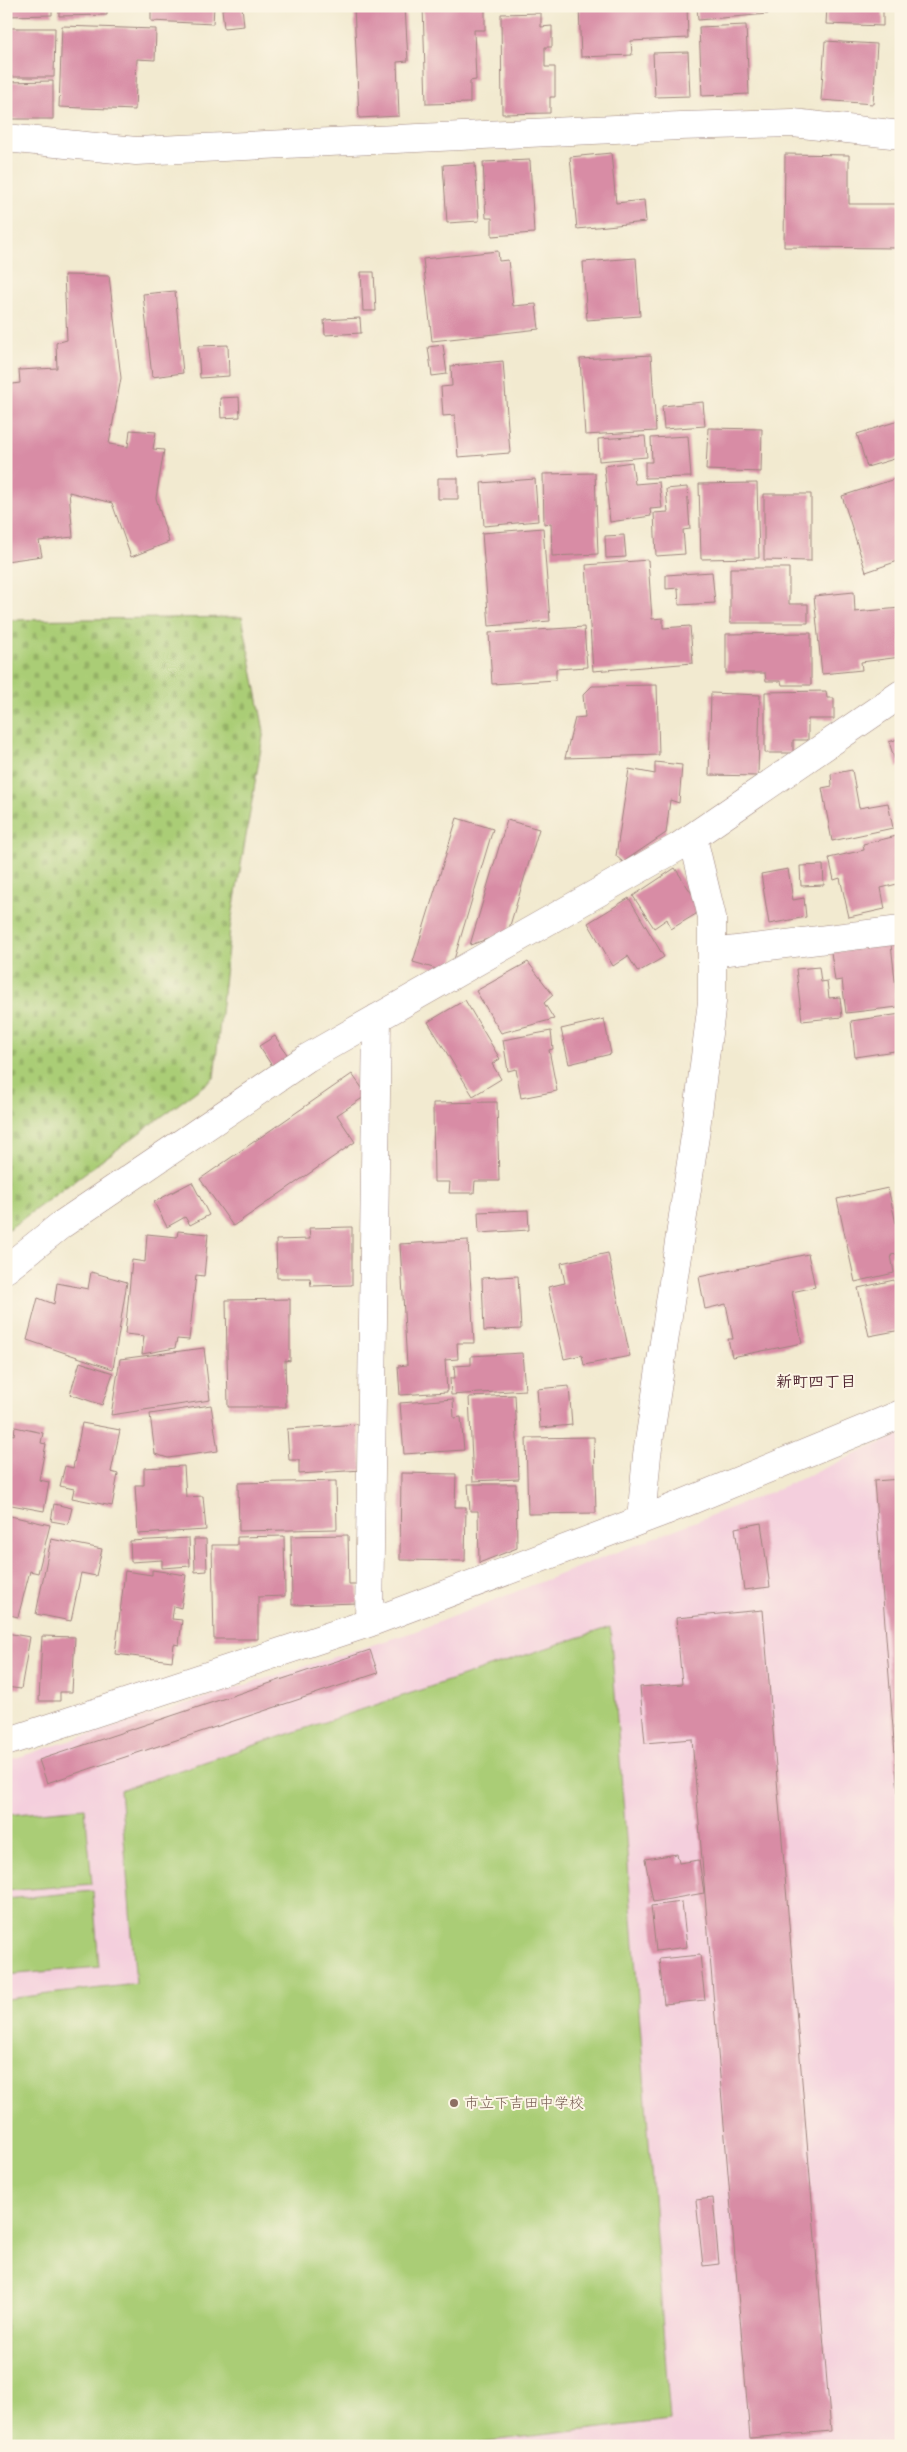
<svg xmlns="http://www.w3.org/2000/svg" width="907" height="2452" viewBox="0 0 907 2452" font-family="'Gochi Hand','Klee One',sans-serif">
  <defs>
    <pattern id="cemetery-stones" width="16" height="16" patternUnits="userSpaceOnUse" patternTransform="scale(1.25)"><rect width="16" height="16" fill="#aacd76"/><path d="M2 7V4a2 2 0 0 1 4 0v3zM10 15v-3a2 2 0 0 1 4 0v3z" fill="#94b066"/></pattern>
  </defs>
  <rect width="100%" height="100%" fill="#fcf5e5"/>
  <filter id="ink" filterUnits="userSpaceOnUse"><feTurbulence type="fractalNoise" baseFrequency=".02" numOctaves="2"/><feDisplacementMap in="SourceGraphic" scale="10" xChannelSelector="R" yChannelSelector="G"/><feConvolveMatrix kernelMatrix="1 2 1 2 8 2 1 2 1" color-interpolation-filters="sRGB"/></filter>
  <filter id="wash" filterUnits="userSpaceOnUse"><feTurbulence type="fractalNoise" baseFrequency=".0096" numOctaves="4" result="noise"/><feDisplacementMap in="SourceGraphic" scale="20" xChannelSelector="R" yChannelSelector="G"/><feGaussianBlur stdDeviation="1.12" result="paint"/><feColorMatrix in="noise" values="0 0 0 0 0 0 0 0 0 0 0 0 0 0 0 0 0 1.4 0 .05"/><feComposite in="paint" operator="in"/></filter>
  <g filter="url(#wash)">
    <rect width="100%" height="100%" fill="#f2ead0"/>
    <path fill="#f4cfdd" d="M 901,1434 L 901,2446 L 6,2446 L 6,1761 L 413,1632 L 773,1491 Z"/>
    <path fill="url(#cemetery-stones)" stroke="#7a7650" d="M 242,617 L 264,731 L 230,929 L 214,1078 L 6,1231 L 6,620 Z"/>
    <path fill="#aacd76" stroke="#7a7650" d="M 610,1627 L 670,2420 L 447,2446 L 6,2446 L 6,1999 L 136,1984 L 120,1790 Z
      M 85,1808 L 92,1884 L 6,1891 L 6,1815 Z
      M 93,1891 L 99,1967 L 6,1975 L 6,1899 Z"/>
    <g id="blocks">
      <path fill="#d88ca5" d="M 6,6 L 52,6 L 52,15 L 6,16 Z
        M 59,6 L 107,6 L 107,15 L 59,16 Z
        M 151,6 L 214,6 L 213,24 L 151,21 Z
        M 242,6 L 244,26 L 224,28 L 222,9 Z
        M 354,6 L 405,6 L 408,61 L 397,62 L 399,116 L 359,118 Z
        M 423,6 L 485,6 L 485,30 L 474,30 L 476,80 L 470,81 L 470,103 L 426,104 Z
        M 579,6 L 687,6 L 688,38 L 631,41 L 632,55 L 581,57 Z
        M 697,6 L 767,6 L 768,14 L 698,20 Z
        M 827,6 L 883,6 L 883,26 L 826,24 Z
        M 541,13 L 541,27 L 552,26 L 552,47 L 545,47 L 545,67 L 555,67 L 555,97 L 550,97 L 550,113 L 502,114 L 501,14 Z
        M 746,25 L 749,94 L 702,96 L 699,27 Z
        M 62,26 L 156,29 L 155,60 L 137,59 L 135,110 L 59,107 Z
        M 6,28 L 55,28 L 54,77 L 6,77 Z
        M 825,41 L 877,44 L 873,104 L 821,100 Z
        M 688,52 L 690,96 L 655,97 L 653,53 Z
        M 53,81 L 53,119 L 6,119 L 6,82 Z
        M 611,153 L 616,203 L 644,200 L 646,222 L 577,229 L 570,157 Z
        M 785,154 L 849,155 L 849,204 L 901,204 L 901,248 L 784,247 Z
        M 530,160 L 534,233 L 492,236 L 492,218 L 486,218 L 483,162 Z
        M 475,163 L 479,221 L 447,223 L 443,165 Z
        M 498,251 L 499,261 L 508,260 L 513,306 L 536,304 L 539,329 L 432,341 L 423,259 Z
        M 636,258 L 640,316 L 587,320 L 583,262 Z
        M 361,272 L 374,272 L 376,311 L 363,311 Z
        M 64,275 L 109,276 L 121,378 L 109,444 L 128,447 L 130,430 L 156,432 L 153,449 L 164,450 L 156,498 L 169,542 L 131,557 L 112,503 L 69,492 L 73,537 L 39,541 L 42,556 L 6,561 L 6,385 L 20,383 L 19,370 L 57,368 L 56,343 L 67,340 Z
        M 175,291 L 183,373 L 152,377 L 143,294 Z
        M 360,318 L 361,333 L 325,335 L 324,320 Z
        M 228,345 L 229,376 L 200,378 L 198,346 Z
        M 443,345 L 447,374 L 432,376 L 428,347 Z
        M 651,355 L 656,431 L 585,435 L 580,359 Z
        M 503,361 L 510,453 L 458,457 L 455,415 L 443,416 L 441,387 L 452,386 L 451,366 Z
        M 239,397 L 240,417 L 221,418 L 220,398 Z
        M 703,402 L 705,426 L 664,429 L 662,406 Z
        M 901,420 L 901,457 L 867,467 L 857,434 Z
        M 708,428 L 762,429 L 761,472 L 706,470 Z
        M 645,436 L 647,457 L 599,461 L 598,439 Z
        M 688,436 L 691,477 L 645,478 L 645,462 L 652,462 L 651,438 Z
        M 632,462 L 635,484 L 659,482 L 662,508 L 650,509 L 651,516 L 610,522 L 604,466 Z
        M 595,473 L 598,554 L 552,556 L 551,523 L 544,524 L 543,474 Z
        M 901,477 L 901,533 L 899,534 L 901,560 L 866,572 L 842,496 Z
        M 438,478 L 458,478 L 458,499 L 438,499 Z
        M 535,479 L 538,521 L 484,526 L 481,483 Z
        M 757,483 L 759,558 L 701,559 L 699,484 Z
        M 687,487 L 690,529 L 683,530 L 685,554 L 656,556 L 654,513 L 668,512 L 666,489 Z
        M 764,494 L 811,494 L 811,561 L 764,560 Z
        M 543,528 L 550,621 L 489,626 L 482,533 Z
        M 624,535 L 626,557 L 606,558 L 605,536 Z
        M 648,560 L 652,619 L 663,618 L 663,628 L 690,626 L 693,663 L 593,671 L 586,565 Z
        M 730,568 L 789,568 L 789,604 L 808,604 L 808,623 L 730,623 Z
        M 712,572 L 715,603 L 679,605 L 678,588 L 666,589 L 666,575 Z
        M 854,592 L 855,612 L 901,608 L 901,657 L 861,662 L 862,670 L 822,674 L 814,596 Z
        M 584,627 L 587,667 L 556,669 L 556,680 L 492,684 L 489,633 Z
        M 811,633 L 811,685 L 782,685 L 781,681 L 766,681 L 765,673 L 726,673 L 726,634 Z
        M 657,685 L 659,755 L 565,758 L 575,718 L 585,717 L 583,695 L 592,686 Z
        M 826,691 L 827,698 L 834,698 L 834,719 L 808,719 L 808,740 L 793,740 L 793,753 L 765,753 L 765,692 Z
        M 711,693 L 760,695 L 758,776 L 709,775 Z
        M 901,738 L 901,766 L 897,767 L 889,742 Z
        M 655,762 L 682,765 L 679,803 L 670,800 L 666,833 L 623,862 L 616,856 L 629,769 L 655,774 Z
        M 852,770 L 859,808 L 888,803 L 893,828 L 832,841 L 822,788 L 832,786 L 831,774 Z
        M 457,818 L 493,829 L 450,973 L 413,962 Z
        M 507,820 L 539,829 L 508,932 L 470,945 Z
        M 901,835 L 901,883 L 881,888 L 885,909 L 849,917 L 840,878 L 834,880 L 829,858 L 864,850 L 863,844 Z
        M 823,865 L 824,885 L 801,886 L 800,866 Z
        M 675,868 L 698,903 L 696,914 L 671,929 L 667,919 L 654,928 L 633,896 Z
        M 788,869 L 793,900 L 804,898 L 806,917 L 769,924 L 761,874 Z
        M 629,898 L 664,957 L 638,972 L 628,956 L 613,966 L 588,923 Z
        M 891,944 L 898,1007 L 846,1013 L 842,980 L 835,981 L 831,952 Z
        M 528,962 L 553,995 L 544,1003 L 554,1019 L 501,1033 L 476,991 Z
        M 819,967 L 821,982 L 827,981 L 829,998 L 840,997 L 842,1017 L 802,1021 L 796,969 Z
        M 465,1000 L 500,1059 L 492,1064 L 501,1079 L 473,1096 L 428,1022 Z
        M 901,1014 L 901,1050 L 855,1057 L 851,1021 Z
        M 604,1019 L 611,1054 L 569,1064 L 561,1029 Z
        M 551,1031 L 553,1049 L 549,1050 L 557,1091 L 521,1098 L 516,1069 L 508,1071 L 503,1040 Z
        M 275,1036 L 292,1062 L 276,1072 L 259,1046 Z
        M 352,1074 L 367,1095 L 337,1115 L 355,1142 L 233,1226 L 200,1179 Z
        M 497,1102 L 499,1181 L 475,1181 L 474,1193 L 449,1193 L 450,1182 L 434,1182 L 433,1103 Z
        M 192,1182 L 209,1215 L 190,1225 L 185,1217 L 167,1227 L 154,1202 Z
        M 888,1188 L 901,1246 L 901,1253 L 891,1255 L 894,1273 L 855,1282 L 837,1199 Z
        M 528,1210 L 529,1230 L 479,1233 L 478,1212 Z
        M 352,1227 L 352,1285 L 311,1286 L 310,1278 L 277,1278 L 276,1240 L 310,1239 L 309,1228 Z
        M 178,1231 L 208,1234 L 204,1276 L 196,1275 L 189,1340 L 177,1339 L 175,1348 L 142,1354 L 144,1336 L 125,1334 L 132,1260 L 145,1262 L 147,1234 L 177,1237 Z
        M 468,1240 L 474,1343 L 457,1343 L 458,1359 L 445,1360 L 447,1392 L 400,1395 L 398,1366 L 407,1365 L 400,1244 Z
        M 608,1253 L 630,1356 L 584,1365 L 582,1355 L 564,1359 L 548,1287 L 565,1283 L 561,1263 Z
        M 808,1254 L 815,1287 L 792,1292 L 802,1343 L 732,1357 L 728,1339 L 733,1339 L 726,1304 L 705,1309 L 699,1277 Z
        M 91,1272 L 127,1282 L 113,1369 L 27,1340 L 38,1298 L 54,1304 L 57,1283 L 88,1289 Z
        M 518,1276 L 521,1329 L 484,1331 L 482,1278 Z
        M 894,1280 L 901,1311 L 901,1330 L 869,1336 L 858,1288 Z
        M 290,1299 L 290,1361 L 285,1360 L 286,1407 L 228,1407 L 226,1300 Z
        M 204,1348 L 210,1400 L 111,1415 L 120,1359 Z
        M 522,1353 L 525,1390 L 451,1395 L 450,1378 L 455,1378 L 454,1366 L 471,1365 L 471,1356 Z
        M 80,1362 L 113,1373 L 102,1405 L 70,1394 Z
        M 569,1386 L 572,1425 L 540,1428 L 537,1389 Z
        M 515,1395 L 519,1479 L 473,1481 L 469,1397 Z
        M 453,1399 L 454,1418 L 461,1417 L 464,1450 L 404,1454 L 400,1403 Z
        M 211,1405 L 218,1451 L 168,1458 L 155,1454 L 150,1414 Z
        M 82,1423 L 120,1430 L 111,1472 L 118,1474 L 112,1506 L 72,1498 L 74,1489 L 60,1486 L 65,1466 L 73,1468 Z
        M 358,1424 L 362,1470 L 299,1474 L 299,1460 L 289,1460 L 287,1429 Z
        M 15,1427 L 43,1433 L 41,1443 L 46,1444 L 39,1480 L 49,1482 L 44,1511 L 6,1504 L 6,1433 L 14,1435 Z
        M 594,1437 L 596,1513 L 528,1514 L 526,1438 Z
        M 184,1466 L 186,1497 L 203,1496 L 206,1530 L 138,1534 L 135,1485 L 144,1485 L 144,1468 Z
        M 401,1473 L 456,1474 L 455,1507 L 466,1507 L 465,1561 L 400,1560 Z
        M 901,1479 L 901,1806 L 899,1806 L 874,1481 Z
        M 336,1481 L 337,1529 L 239,1531 L 238,1483 Z
        M 468,1484 L 516,1484 L 517,1548 L 479,1563 L 478,1511 L 470,1511 Z
        M 54,1504 L 72,1508 L 68,1524 L 51,1521 Z
        M 6,1515 L 50,1525 L 38,1573 L 30,1571 L 18,1617 L 6,1614 Z
        M 761,1523 L 770,1587 L 744,1590 L 735,1528 Z
        M 348,1535 L 349,1585 L 358,1585 L 358,1603 L 292,1605 L 291,1536 Z
        M 284,1536 L 285,1596 L 258,1597 L 258,1639 L 214,1639 L 212,1545 L 237,1545 L 237,1537 Z
        M 189,1538 L 190,1566 L 162,1568 L 162,1560 L 131,1562 L 130,1541 Z
        M 51,1539 L 102,1549 L 96,1576 L 81,1573 L 71,1621 L 36,1614 Z
        M 194,1539 L 206,1539 L 207,1571 L 195,1572 Z
        M 152,1570 L 186,1575 L 181,1608 L 174,1606 L 172,1619 L 182,1620 L 179,1645 L 174,1644 L 172,1661 L 115,1654 L 125,1571 L 152,1575 Z
        M 763,1610 L 831,2431 L 750,2438 L 692,1739 L 645,1743 L 640,1687 L 682,1684 L 676,1618 Z
        M 6,1633 L 30,1637 L 21,1689 L 6,1687 Z
        M 42,1636 L 75,1637 L 72,1692 L 60,1692 L 60,1701 L 39,1701 Z
        M 370,1650 L 378,1673 L 47,1783 L 39,1760 Z
        M 677,1854 L 679,1863 L 699,1860 L 704,1893 L 653,1902 L 645,1859 Z
        M 682,1902 L 687,1947 L 656,1951 L 651,1906 Z
        M 700,1955 L 705,2000 L 664,2004 L 659,1959 Z
        M 713,2198 L 719,2264 L 703,2266 L 696,2200 Z"/>
    </g>
  </g>
  <g filter="url(#ink)">
    <use href="#blocks" fill-opacity="0" stroke="#9e847e" stroke-width="1"/>
    <g fill="none" stroke-linecap="round" stroke-linejoin="round">
      <g stroke="#9e847e" stroke-width="29">
        <path id="minor" d="M 6,138 L 136,151 L 680,126 L 793,123 L 901,135
          M 712,953 L 901,930
          M 6,1269 L 61,1225 L 307,1058 L 678,847 L 901,694
          M 641,1520 L 647,1455 L 695,1136 L 712,1002 L 712,917 L 693,838
          M 369,1623 L 377,1018
          M 6,1742 L 369,1623 L 665,1511 L 901,1414"/>
      </g>
      <use href="#minor" stroke="#fff" stroke-width="28"/>
    </g>
  </g>
  <circle fill="#8d6e63" stroke="#fcf5e5" stroke-width="2" cx="454" cy="2103" r="5"/>
  <g text-anchor="middle" stroke-width="4" stroke-linejoin="round" paint-order="stroke">
    <g font-size="15" fill="#785e54" stroke="#fcf5e5" text-anchor="start">
      <text x="464" y="2108">市立下吉田中学校</text>
    </g>
    <g font-size="16" font-weight="bold" fill="#4a1f2b" stroke="#fcf5e5">
      <text x="816" y="1387">新町四丁目</text>
    </g>
  </g>
  <rect width="907" height="2452" fill="none" stroke="#fcf5e5" stroke-width="25"/>
</svg>
